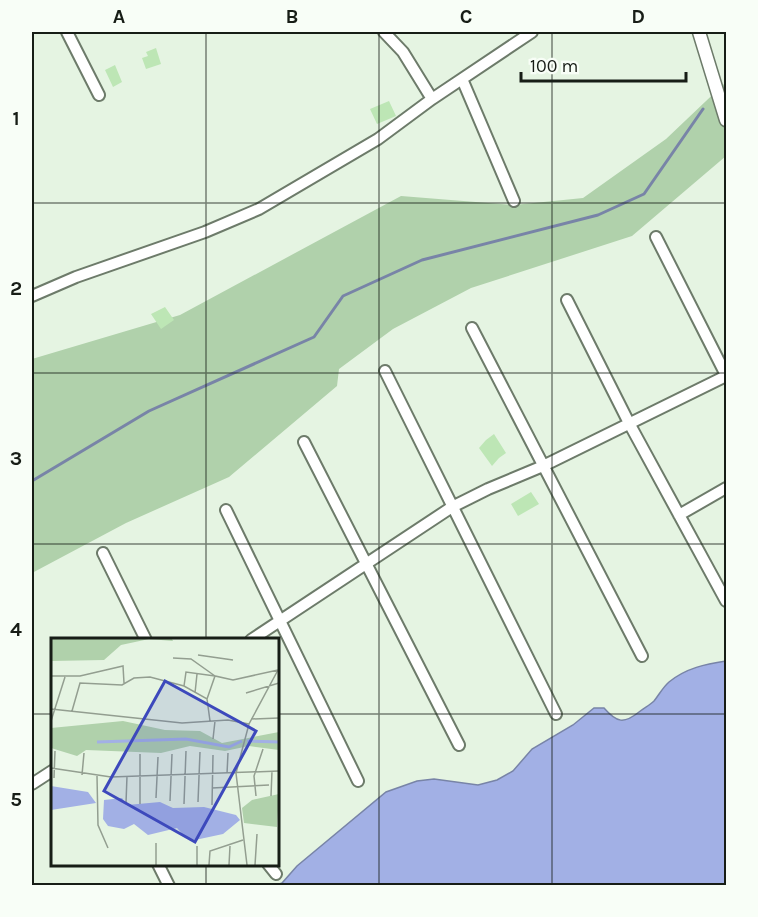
<svg xmlns="http://www.w3.org/2000/svg" width="758" height="917" viewBox="0 0 758 917" font-family="Karla,sans-serif">
  <rect width="100%" height="100%" fill="#e5f4e2"/>
  <path fill="#b0d1ab" d="M 726,82 L 726,156 L 632,236 L 471,288 L 393,329 L 339,369 L 337,386 L 229,477 L 126,523 L 32,573 L 32,359 L 180,315 L 401,196 L 514,205 L 583,198 L 666,139 Z"/>
  <path fill="#a2b0e5" stroke="#7884a7" stroke-width="1.5" d="M 726,661 L 726,885 L 277,885 L 282,883 L 297,866 L 386,792 L 417,781 L 434,779 L 478,785 L 497,780 L 513,771 L 532,749 L 573,725 L 594,708 L 604,708 C 617,723 624,724 639,712 C 644,708 650,705 654,701 C 659,695 663,687 669,682 C 686,668 706,664 726,661 Z"/>
  <g fill="none" stroke-linecap="round" stroke-linejoin="round">
    <path stroke="#7884a7" stroke-width="3" d="M 32,481 L 149,411 L 314,337 L 343,296 L 422,260 L 598,215 L 644,194 L 703,109"/>
  </g>
  <path fill="#bde6b5" d="M 156,48 L 161,64 L 146,69 L 142,58 L 148,56 L 146,52 Z
    M 115,65 L 122,82 L 113,87 L 105,70 Z
    M 389,101 L 396,116 L 377,124 L 370,109 Z
    M 165,307 L 174,320 L 161,329 L 151,314 Z
    M 494,434 L 506,453 L 499,458 L 492,466 L 479,448 L 486,440 Z
    M 531,492 L 539,504 L 518,516 L 511,504 Z"/>
  <g fill="none" stroke-linecap="round" stroke-linejoin="round">
    <g stroke="#6d7b6a" stroke-width="14">
      <path id="minor" d="M 67,32 L 99,95
        M 384,32 L 403,52 L 432,99
        M 462,79 L 514,201
        M 656,237 L 726,375
        M 32,296 L 76,277 L 205,232 L 259,209 L 378,139 L 432,99 L 532,32
        M 567,300 L 629,423 L 726,601
        M 472,328 L 642,656
        M 385,371 L 556,714
        M 304,442 L 459,745
        M 226,510 L 358,781
        M 679,515 L 726,488
        M 103,553 L 146,640
        M 251,640 L 452,507 L 488,489 L 543,466 L 726,376
        M 32,784 L 52,771
        M 158,864 L 169,886
        M 268,864 L 276,874"/>
    </g>
    <g stroke="#6d7b6a" stroke-width="15">
      <path id="tertiary" d="M 699,32 L 726,120"/>
    </g>
    <use href="#minor" stroke="#fff" stroke-width="10"/>
    <use href="#tertiary" stroke="#fff" stroke-width="12"/>
  </g>
  <path fill="none" stroke="#171d16" stroke-width="1.5" stroke-opacity="0.55" d="M 206,32 L 206,640M 379,32 L 379,886M 552,32 L 552,886M 32,203 L 726,203M 32,373 L 726,373M 32,544 L 726,544M 32,714 L 52,714M 278,714 L 726,714M 206,864 L 206,886"/>
  <g transform="translate(51 638)">
    <rect width="228" height="228" fill="#e5f4e2"/>
    <path d="M 0,1 L 121,1 L 122,3 L 98,1 L 70,7 L 53,22 L 0,23 ZM 72,83 L 114,92 L 149,93 L 171,105 L 228,94 L 228,112 L 198,108 L 174,113 L 139,108 L 110,115 L 35,112 L 26,118 L 0,110 L 0,90 ZM 228,156 L 226,189 L 193,185 L 191,170 L 201,162 Z" fill="#b0d1ab"/>
    <path d="M 0,148 L 37,154 L 45,165 L 0,172 ZM 71,160 L 76,167 L 109,164 L 122,170 L 153,169 L 185,177 L 189,182 L 172,196 L 144,202 L 135,200 L 126,190 L 97,197 L 83,186 L 73,191 L 57,188 L 52,181 L 53,162 Z" fill="#a2b0e5"/>
    <path fill="none" stroke="#a2b0e5" stroke-width="3" d="M 196,103 L 228,104M 46,104 L 135,101 L 178,109 L 191,103"/>
    <path fill="none" stroke="#939e90" stroke-width="1.5" d="M 147,17 L 182,22M 122,20 L 140,21 L 164,38 L 135,34 L 133,48M 0,38 L 29,38 L 72,28 L 73,45M 144,55 L 146,36M 195,55 L 228,45M 156,61 L 159,83M 0,71 L 131,85 L 177,82 L 198,86M 21,73 L 29,45 L 71,47 L 83,40 L 99,39 L 133,48 L 156,61 L 164,38 L 182,42 L 227,32M 200,81 L 228,80M 0,83 L 14,39M 162,101 L 164,83M 0,130 L 60,139 L 228,133M 176,136 L 177,115M 31,137 L 33,115M 46,138 L 47,187 L 57,210M 3,140 L 4,113M 161,150 L 218,147M 205,158 L 203,138 L 212,111M 220,158 L 221,133M 105,160 L 107,119M 119,163 L 121,116M 147,164 L 149,114M 75,165 L 76,138M 89,166 L 89,116M 133,166 L 135,113M 161,167 L 162,117M 146,208 L 146,227M 105,227 L 105,205M 158,227 L 159,213 L 192,202M 178,227 L 179,208M 196,227 L 185,135 L 198,86 L 227,32M 204,227 L 206,196"/>
    <path fill="#3d49bc" fill-opacity="0.15" stroke="#3d49bc" stroke-width="3" d="M 114,43 L 205,93 L 144,204 L 53,153 Z"/>
    <rect width="228" height="228" fill="none" stroke="#171d16" stroke-width="3"/>
  </g>
  <rect width="758" height="917" fill="none" stroke="#f8fef7" stroke-width="66"/>
  <path d="M521 72v9h165v-9" fill="none" stroke="#171d16" stroke-width="3"/>
  <text x="530" y="72" font-size="18" fill="#171d16" stroke="#f8fef7" stroke-width="4.5" paint-order="stroke">100 m</text>
  <rect x="33" y="33" width="692" height="851" fill="none" stroke="#171d16" stroke-width="2"/>
  <g font-size="20" text-anchor="middle" font-weight="bold" fill="#171d16">
    <text x="119" y="23">A</text>
    <text x="292" y="23">B</text>
    <text x="466" y="23">C</text>
    <text x="638" y="23">D</text>
    <text x="16" y="125">1</text>
    <text x="16" y="295">2</text>
    <text x="16" y="465">3</text>
    <text x="16" y="636">4</text>
    <text x="16" y="806">5</text>
  </g>
</svg>
